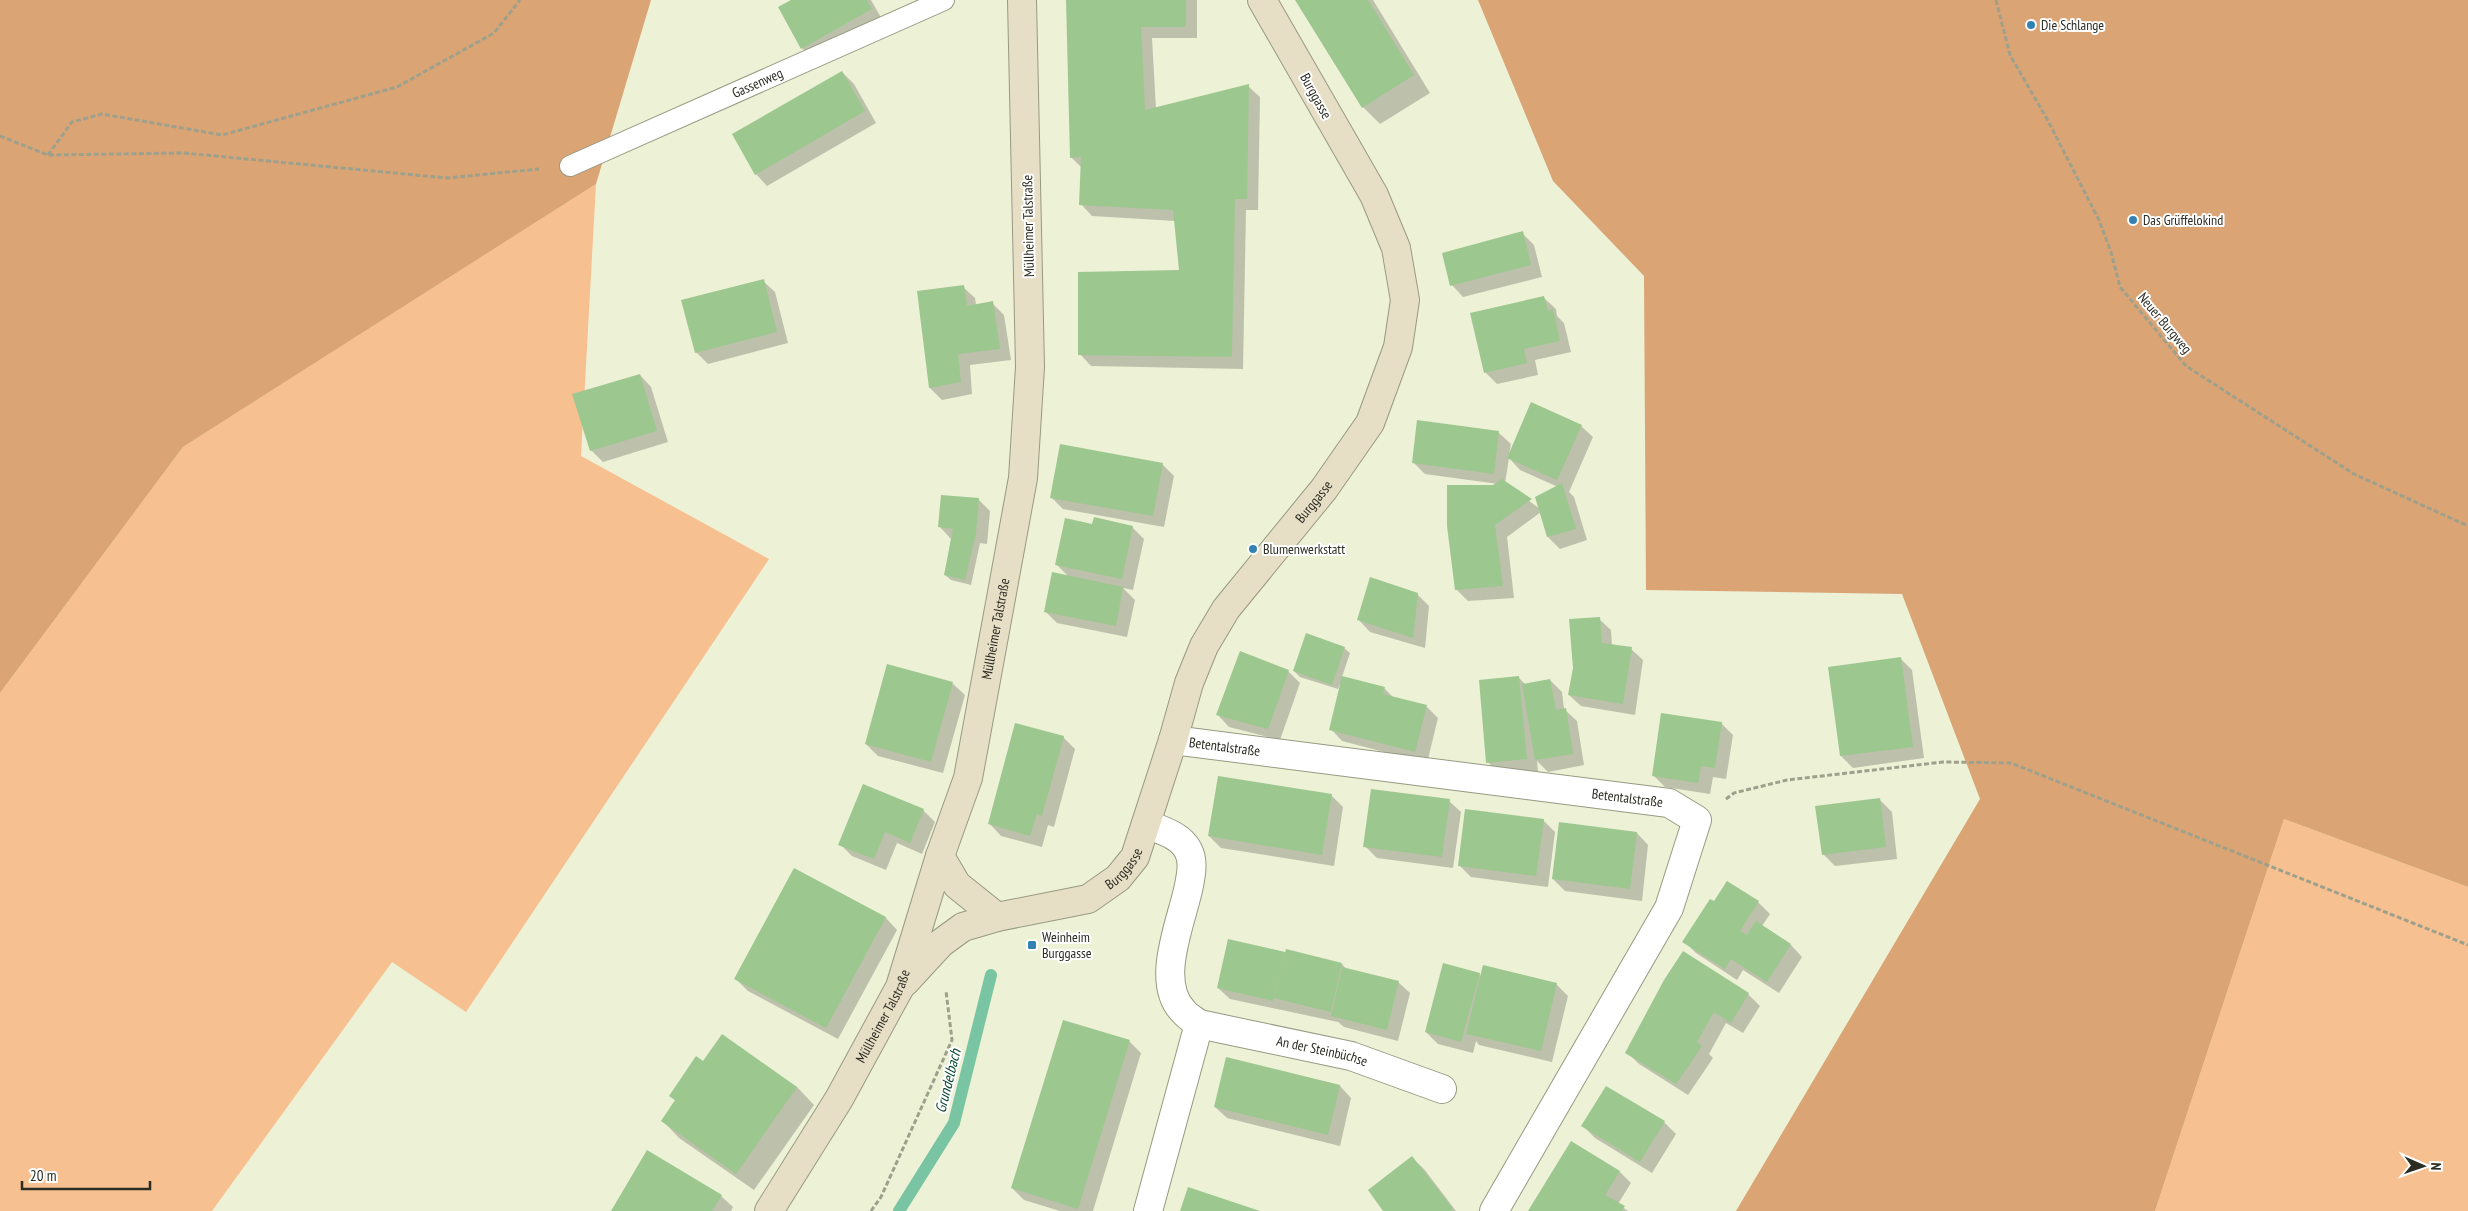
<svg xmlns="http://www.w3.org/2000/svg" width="2468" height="1211" viewBox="0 0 2468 1211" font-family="'PT Sans Narrow',sans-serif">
  <rect width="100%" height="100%" fill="#edf1d6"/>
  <path fill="#f7c091" d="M 596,184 L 581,456 L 769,559 L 466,1012 L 392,962 L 212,1211 L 0,1211 L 0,693 L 183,447 Z
    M 2284,819 L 2468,887 L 2468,1211 L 2155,1211 Z"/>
  <path fill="#daa474" d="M 0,0 L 651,0 L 596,184 L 183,447 L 0,693 Z
    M 1478,0 L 2468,0 L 2468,887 L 2284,819 L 2155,1211 L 1736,1211 L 1980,799 L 1902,594 L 1646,590 L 1644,276 L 1553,181 Z"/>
  <path fill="#0003" fill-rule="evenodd" d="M 793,0 L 871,0 L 883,21 L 814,60 L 802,48 Z
    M 1068,0 L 1197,0 L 1197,38 L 1152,38 L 1156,109 L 1248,86 L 1260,97 L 1258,210 L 1246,210 L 1243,369 L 1091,366 L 1080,354 L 1181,271 L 1175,221 L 1092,216 L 1081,204 L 1082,168 L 1071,157 Z
    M 1296,0 L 1373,0 L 1430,93 L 1380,124 L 1363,107 Z
    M 842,72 L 854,84 L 876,123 L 767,186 L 756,174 Z
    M 1522,233 L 1534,245 L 1542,277 L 1463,297 L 1452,285 Z
    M 763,281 L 775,292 L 788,343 L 708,364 L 696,352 Z
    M 963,287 L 975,298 L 976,305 L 992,303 L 1004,315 L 1011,360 L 970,365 L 972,394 L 942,400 L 930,388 Z
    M 1544,298 L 1556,309 L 1557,316 L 1564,323 L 1571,352 L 1535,360 L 1538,375 L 1497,384 L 1485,372 Z
    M 640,375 L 651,387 L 668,442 L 603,462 L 591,450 Z
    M 1581,426 L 1593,437 L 1569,492 L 1574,497 L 1587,540 L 1560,549 L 1548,537 L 1541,512 L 1507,537 L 1514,598 L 1468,601 L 1456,589 L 1498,484 L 1425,474 L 1413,462 L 1499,433 L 1511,444 L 1509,454 ZM 1509,458 L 1520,470 L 1558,487 L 1540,509 L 1505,483 Z
    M 1162,464 L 1174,476 L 1164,527 L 1063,509 L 1051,497 Z
    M 978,499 L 990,511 L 987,544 L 980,543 L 971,585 L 951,580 L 945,575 L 951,539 L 940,527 Z
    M 1093,525 L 1132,527 L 1144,539 L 1133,590 L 1123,588 L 1135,600 L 1127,637 L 1057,623 L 1045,611 L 1069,577 L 1056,564 Z
    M 1417,594 L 1429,606 L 1425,648 L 1370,632 L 1359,620 Z
    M 1599,619 L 1611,630 L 1612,646 L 1631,649 L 1643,660 L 1635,715 L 1581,706 L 1569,695 Z
    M 1344,648 L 1350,653 L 1342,677 L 1384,688 L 1394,698 L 1427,707 L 1438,718 L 1427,763 L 1342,741 L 1331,729 L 1342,684 L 1340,684 L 1338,689 L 1300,677 L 1294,671 Z
    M 1900,658 L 1912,670 L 1924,758 L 1853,768 L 1841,756 Z
    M 887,665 L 953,684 L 965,695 L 943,773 L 878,756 L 866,744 Z
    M 1288,671 L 1300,683 L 1280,740 L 1229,727 L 1218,715 Z
    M 1519,678 L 1526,685 L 1550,680 L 1562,692 L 1564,709 L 1577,721 L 1584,765 L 1548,772 L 1537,761 L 1538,771 L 1499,774 L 1488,762 Z
    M 1721,723 L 1733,735 L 1726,779 L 1713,777 L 1710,794 L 1665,787 L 1653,775 Z
    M 1063,737 L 1075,749 L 1054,827 L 1048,825 L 1042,847 L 1001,836 L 990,824 Z
    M 1331,795 L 1343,807 L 1334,866 L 1221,848 L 1209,836 Z
    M 1880,800 L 1892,812 L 1897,859 L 1835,866 L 1823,854 Z
    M 1449,801 L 1461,812 L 1453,868 L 1377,858 L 1365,846 Z
    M 923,810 L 935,822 L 922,854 L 897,843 L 886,870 L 852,856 L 840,844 Z
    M 1543,820 L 1555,832 L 1548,887 L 1471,877 L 1459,865 Z
    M 1637,833 L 1648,845 L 1642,901 L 1565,891 L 1553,879 Z
    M 795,869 L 886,918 L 897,930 L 838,1039 L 748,991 L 736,979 Z
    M 1758,902 L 1770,914 L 1762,926 L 1791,945 L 1802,957 L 1779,993 L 1743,970 L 1737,980 L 1696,953 L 1684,941 L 1715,903 Z
    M 1229,941 L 1342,964 L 1347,970 L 1398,982 L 1410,993 L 1398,1041 L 1344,1027 L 1338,1022 L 1230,999 L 1218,988 Z
    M 1479,974 L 1481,976 L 1556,984 L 1568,996 L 1552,1062 L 1479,1045 L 1476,1041 L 1473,1053 L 1438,1044 L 1426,1032 Z
    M 1748,994 L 1760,1006 L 1743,1033 L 1726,1023 L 1709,1054 L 1713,1058 L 1688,1095 L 1639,1064 L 1627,1052 Z
    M 1064,1021 L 1130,1042 L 1141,1053 L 1093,1211 L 1060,1211 L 1024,1200 L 1012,1188 Z
    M 704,1062 L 797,1087 L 814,1105 L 754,1190 L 679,1138 L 662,1120 L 676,1101 L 670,1096 Z
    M 1340,1086 L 1351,1098 L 1340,1146 L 1227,1118 L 1215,1107 Z
    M 1664,1122 L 1676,1134 L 1652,1173 L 1595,1138 L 1583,1126 Z
    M 1571,1142 L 1620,1172 L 1631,1183 L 1618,1204 L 1628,1211 L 1530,1211 Z
    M 1412,1158 L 1424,1169 L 1456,1211 L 1385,1211 Z
    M 721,1196 L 733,1207 L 731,1211 L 613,1211 Z"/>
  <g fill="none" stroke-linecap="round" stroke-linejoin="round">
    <path stroke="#79c4a2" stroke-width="12" d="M 899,1211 L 954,1123 L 991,975"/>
  </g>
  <path fill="#9cc78f" d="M 791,0 L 867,0 L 872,9 L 801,49 L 778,7 Z
    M 1066,0 L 1186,0 L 1186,27 L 1141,27 L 1145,110 L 1249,84 L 1247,199 L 1235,199 L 1232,357 L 1078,355 L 1078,272 L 1179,270 L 1173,210 L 1079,205 L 1081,157 L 1070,158 Z
    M 1295,0 L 1368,0 L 1414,75 L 1362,108 Z
    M 842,71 L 865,111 L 755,175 L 732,134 Z
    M 1523,231 L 1531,265 L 1450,286 L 1442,253 Z
    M 764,279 L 777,332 L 695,353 L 681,300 Z
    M 964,285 L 967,306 L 993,301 L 1000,349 L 958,354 L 961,382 L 929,388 L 917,291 Z
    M 1544,296 L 1548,311 L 1553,309 L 1560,341 L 1524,349 L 1527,363 L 1484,373 L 1470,313 Z
    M 640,374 L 657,431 L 590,451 L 572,394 Z
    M 1531,402 L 1582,425 L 1557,480 L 1507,458 Z
    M 1417,420 L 1499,431 L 1494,474 L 1412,463 Z
    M 1060,444 L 1163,463 L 1153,516 L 1050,498 Z
    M 1502,479 L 1532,499 L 1495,525 L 1503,586 L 1455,590 L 1447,526 L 1447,485 L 1493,485 Z
    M 1562,483 L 1576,529 L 1547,537 L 1535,497 Z
    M 941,495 L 979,498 L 976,533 L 965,580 L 944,575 L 953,529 L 938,527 Z
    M 1094,517 L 1133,526 L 1122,579 L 1055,565 L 1065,518 L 1092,524 Z
    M 1052,572 L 1123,587 L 1116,626 L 1044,612 Z
    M 1370,577 L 1418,593 L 1413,638 L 1357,620 Z
    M 1600,617 L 1602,643 L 1632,647 L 1623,704 L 1568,695 L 1573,668 L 1569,619 Z
    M 1306,633 L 1345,647 L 1332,685 L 1293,671 Z
    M 1240,651 L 1289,670 L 1268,729 L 1216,715 Z
    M 1901,657 L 1913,747 L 1840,756 L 1828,667 Z
    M 887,664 L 953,682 L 931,762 L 865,744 Z
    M 1342,676 L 1385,687 L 1383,694 L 1427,705 L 1415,752 L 1329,730 Z
    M 1519,676 L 1527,759 L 1486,763 L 1479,680 Z
    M 1550,679 L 1556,710 L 1566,708 L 1573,754 L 1535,760 L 1522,684 Z
    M 1661,713 L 1722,722 L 1715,768 L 1701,766 L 1698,783 L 1652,776 Z
    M 1015,723 L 1064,736 L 1042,816 L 1037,814 L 1030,836 L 988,824 Z
    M 1218,776 L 1332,794 L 1322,855 L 1208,836 Z
    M 863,784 L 924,809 L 910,843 L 885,832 L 874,859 L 838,845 Z
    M 1371,789 L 1450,799 L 1442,857 L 1363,847 Z
    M 1880,798 L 1886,847 L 1822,855 L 1815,806 Z
    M 1465,809 L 1544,819 L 1536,876 L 1458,866 Z
    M 1559,822 L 1637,832 L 1630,889 L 1552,879 Z
    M 794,868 L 886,917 L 826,1028 L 734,979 Z
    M 1727,881 L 1759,901 L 1740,931 L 1747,935 L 1756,921 L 1791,944 L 1767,982 L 1731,959 L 1725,969 L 1682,942 L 1710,899 L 1714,901 Z
    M 1228,939 L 1285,952 L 1273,1001 L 1217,988 Z
    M 1286,949 L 1342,963 L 1331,1012 L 1274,998 Z
    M 1683,951 L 1749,993 L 1731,1023 L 1714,1012 L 1697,1042 L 1702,1046 L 1676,1084 L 1625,1053 L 1664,980 Z
    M 1443,963 L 1480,973 L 1461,1042 L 1425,1032 Z
    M 1483,965 L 1557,983 L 1541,1051 L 1466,1034 Z
    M 1342,967 L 1399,981 L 1387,1030 L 1331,1016 Z
    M 1063,1020 L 1130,1040 L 1078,1209 L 1011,1188 Z
    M 722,1034 L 797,1087 L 736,1174 L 661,1121 L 675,1100 L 669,1096 L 696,1056 L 703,1061 Z
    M 1226,1057 L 1340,1085 L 1328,1135 L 1214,1107 Z
    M 1606,1086 L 1665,1121 L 1640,1162 L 1581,1126 Z
    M 1571,1141 L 1620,1171 L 1605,1195 L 1625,1206 L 1622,1211 L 1528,1211 Z
    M 647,1150 L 722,1195 L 712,1211 L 611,1211 Z
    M 1412,1156 L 1453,1209 L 1451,1211 L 1383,1211 L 1368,1190 Z
    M 1188,1187 L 1260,1211 L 1180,1211 Z"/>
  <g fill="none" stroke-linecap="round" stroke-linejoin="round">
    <g stroke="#979a82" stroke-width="22">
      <g id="service">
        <path id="s1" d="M 570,166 L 944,0"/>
      </g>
    </g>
    <g stroke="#979a82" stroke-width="30">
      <g id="minor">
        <path id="s2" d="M 1173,740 L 1669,803 L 1697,820 L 1669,908 L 1494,1211"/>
        <path d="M 1146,824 C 1161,830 1180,835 1188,850 C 1193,859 1192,870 1190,880 C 1185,915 1152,981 1184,1012 C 1188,1017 1194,1020 1199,1024 L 1148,1211"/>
        <path id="s3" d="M 1199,1024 L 1351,1056 L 1442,1089"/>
      </g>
    </g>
    <g stroke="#979a82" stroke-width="30">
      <g id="secondary">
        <path d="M 940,856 L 957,885 L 997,917"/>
        <path id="s4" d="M 905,982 L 941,943 L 963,927 L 997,917 L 1088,899 L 1118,878 L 1135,857 L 1173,740 L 1189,683 L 1204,646 L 1226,609 L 1324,489 L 1370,423 L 1398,347 L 1405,300 L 1396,248 L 1374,195 L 1262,0"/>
        <path id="s5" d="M 769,1211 L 839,1099 L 900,987 L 940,856 L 968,778 L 1023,478 L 1030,367 L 1022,0"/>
      </g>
    </g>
    <path stroke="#9ea08c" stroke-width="3" stroke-dasharray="5 2.5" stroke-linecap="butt" d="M 1996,0 L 2010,55 L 2047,119 L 2099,220 L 2111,252 L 2120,287 L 2186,366 L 2354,474 L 2468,526
      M 0,136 L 48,155 L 184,153 L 447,178 L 539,169
      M 48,155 L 72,122 L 102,114 L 222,135 L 397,87 L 494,33 L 520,0
      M 1726,799 L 1734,793 L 1787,780 L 1943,762 L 2011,763 L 2468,945
      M 871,1211 L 881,1197 L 952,1040 L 946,991"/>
    <use href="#service" stroke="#fff" stroke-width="20"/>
    <use href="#minor" stroke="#fff" stroke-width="28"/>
    <use href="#secondary" stroke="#e7dec6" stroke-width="28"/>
  </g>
  <g fill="#3482b4" stroke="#fff" stroke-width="2">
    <circle cx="2031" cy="25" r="5"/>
    <circle cx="2133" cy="220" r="5"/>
    <circle cx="1253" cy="549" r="5"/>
    <rect x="1027" y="940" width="10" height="10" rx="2.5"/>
  </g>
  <g text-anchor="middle" stroke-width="4" stroke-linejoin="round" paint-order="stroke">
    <g font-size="14" fill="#2b2c22" stroke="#fff" text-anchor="start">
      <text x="2041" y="30">Die Schlange</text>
      <text x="2143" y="225">Das Grüffelokind</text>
      <text x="1263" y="554">Blumenwerkstatt</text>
      <text x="1042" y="942">Weinheim<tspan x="1042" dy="16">Burggasse</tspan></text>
    </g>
    <g font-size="14" fill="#2b2c22" stroke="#fff">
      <text dy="5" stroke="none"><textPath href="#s1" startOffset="205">Gassenweg</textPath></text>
      <text transform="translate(1316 96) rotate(61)" y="5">Burggasse</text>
      <text transform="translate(1028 226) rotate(-91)" y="5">Müllheimer Talstraße</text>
      <text transform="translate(2165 323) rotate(50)" y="5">Neuer Burgweg</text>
      <text dy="5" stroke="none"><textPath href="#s4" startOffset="676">Burggasse</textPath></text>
      <text dy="5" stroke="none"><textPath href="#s5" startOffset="631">Müllheimer Talstraße</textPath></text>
      <text dy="5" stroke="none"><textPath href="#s2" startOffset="52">Betentalstraße</textPath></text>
      <text dy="5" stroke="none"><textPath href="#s2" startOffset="458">Betentalstraße</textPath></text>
      <text dy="5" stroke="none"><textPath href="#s4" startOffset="256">Burggasse</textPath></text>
      <text dy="5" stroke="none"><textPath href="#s5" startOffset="226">Müllheimer Talstraße</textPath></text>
      <text dy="5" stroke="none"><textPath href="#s3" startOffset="126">An der Steinbüchse</textPath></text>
    </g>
    <g font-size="15" font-style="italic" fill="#094832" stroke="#fff">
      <text transform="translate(948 1081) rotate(-76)" y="5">Grundelbach</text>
    </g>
  </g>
  <g transform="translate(2423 1166) rotate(92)" stroke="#ffffff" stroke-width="4" paint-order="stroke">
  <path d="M0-4L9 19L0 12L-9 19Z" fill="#2b2c22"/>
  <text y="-8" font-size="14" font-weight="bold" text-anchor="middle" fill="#2b2c22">N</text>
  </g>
  <path d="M22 1181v8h128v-8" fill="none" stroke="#2b2c22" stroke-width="2.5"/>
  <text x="30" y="1181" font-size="15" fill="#2b2c22" stroke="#ffffff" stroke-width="4" paint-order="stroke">20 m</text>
</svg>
